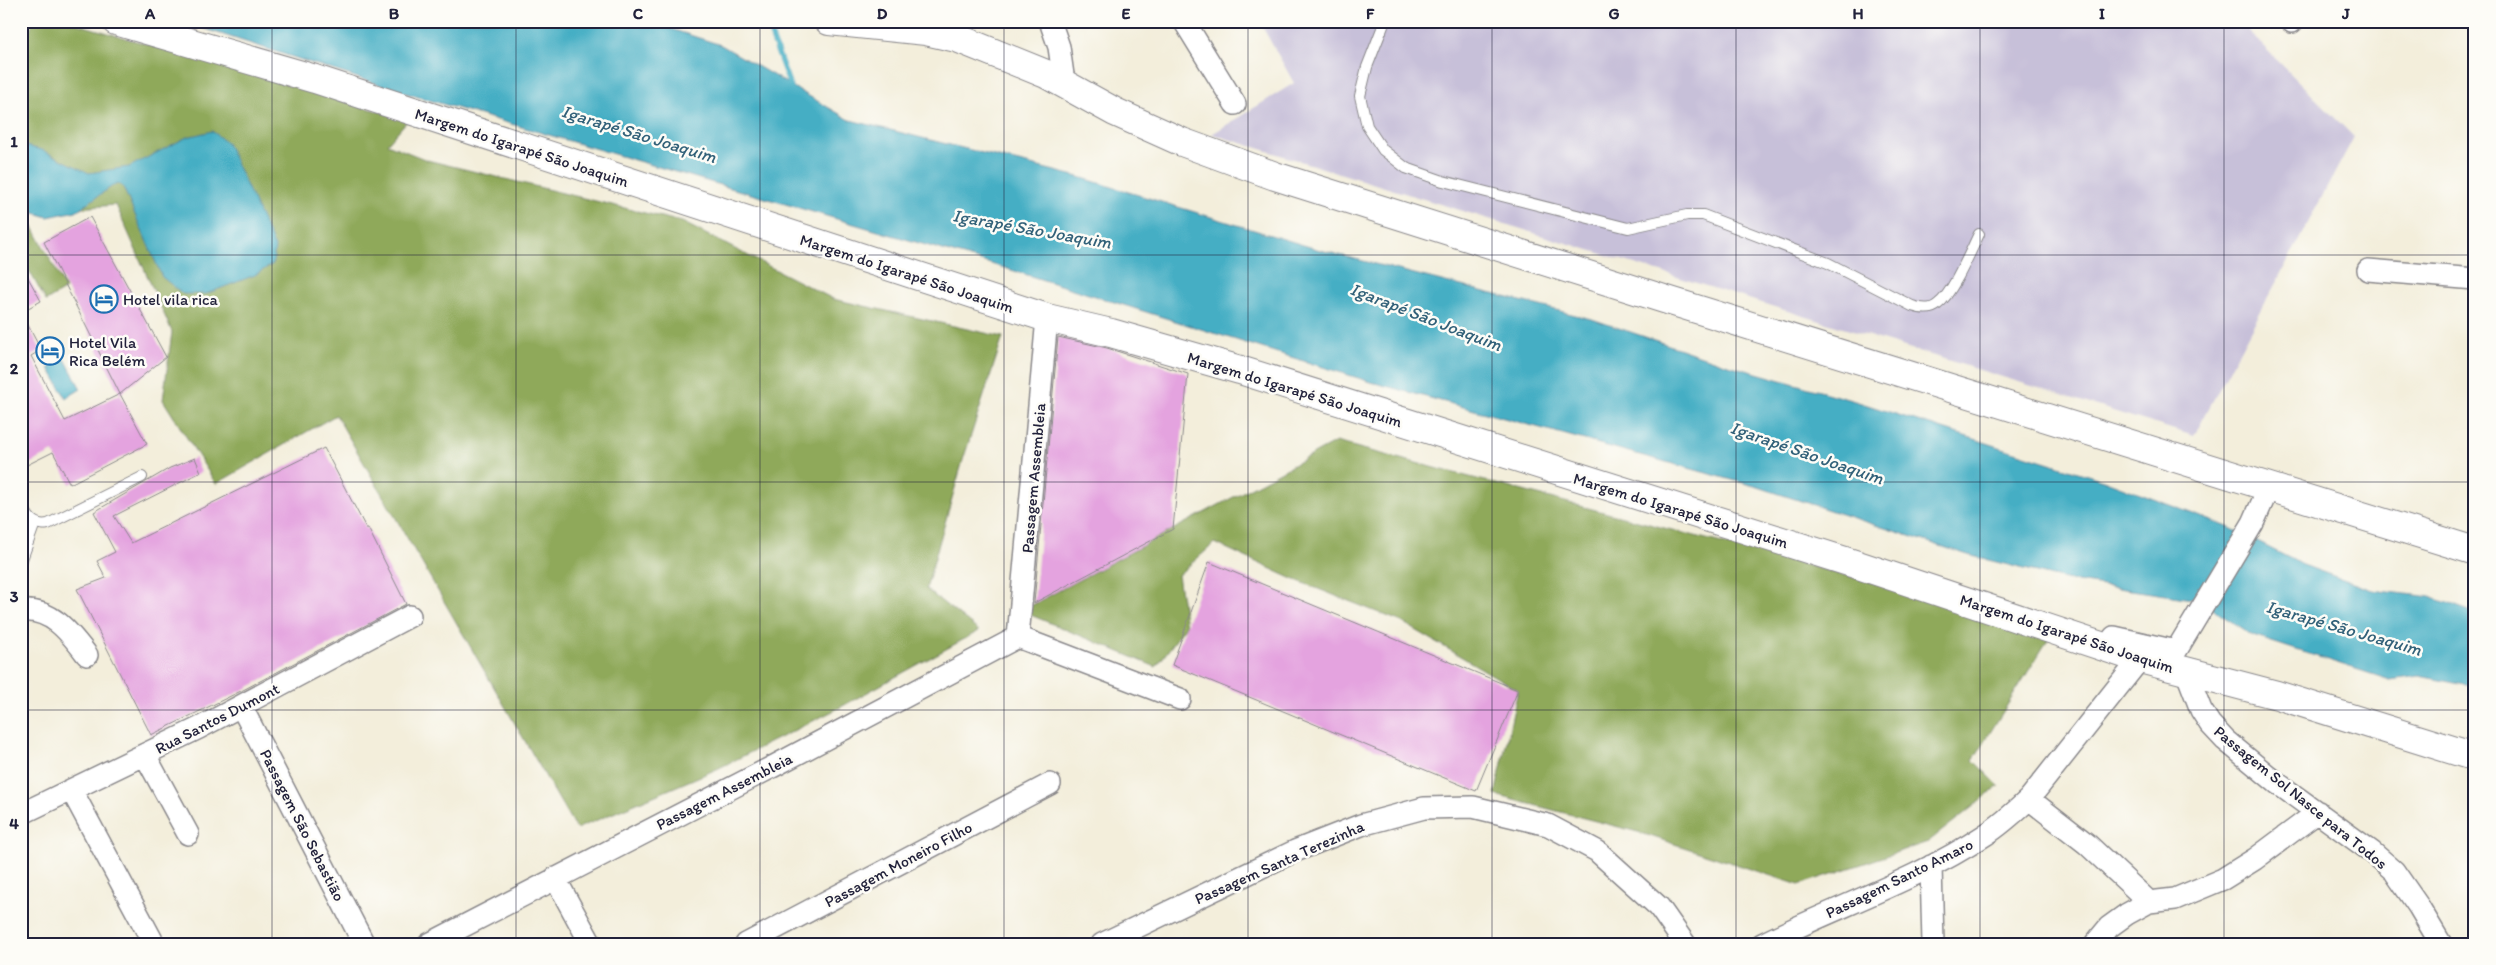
<svg xmlns="http://www.w3.org/2000/svg" width="2496" height="965" viewBox="0 0 2496 965" font-family="Itim,sans-serif">
  <rect width="100%" height="100%" fill="#fdfcf7"/>
  <filter id="ink" filterUnits="userSpaceOnUse"><feTurbulence type="fractalNoise" baseFrequency=".02" numOctaves="2"/><feDisplacementMap in="SourceGraphic" scale="10" xChannelSelector="R" yChannelSelector="G"/><feConvolveMatrix kernelMatrix="1 2 1 2 8 2 1 2 1" color-interpolation-filters="sRGB"/></filter>
  <filter id="wash" filterUnits="userSpaceOnUse"><feTurbulence type="fractalNoise" baseFrequency=".0096" numOctaves="4" result="noise"/><feDisplacementMap in="SourceGraphic" scale="20" xChannelSelector="R" yChannelSelector="G"/><feGaussianBlur stdDeviation="1.12" result="paint"/><feColorMatrix in="noise" values="0 0 0 0 0 0 0 0 0 0 0 0 0 0 0 0 0 1.4 0 .05"/><feComposite in="paint" operator="in"/></filter>
  <g filter="url(#wash)">
    <rect width="100%" height="100%" fill="#f3eedb"/>
    <path fill="#c7c0d9" d="M 1259,21 L 2252,21 L 2248,31 L 2354,137 L 2194,436 L 1212,134 L 1294,83 Z"/>
    <path fill="#8fa95a" stroke="#58664a" d="M 33,21 L 67,21 L 408,120 L 387,144 L 427,160 L 682,222 L 833,299 L 1003,337 L 963,460 L 926,589 L 979,631 L 839,708 L 717,769 L 576,829 L 336,415 L 216,484 L 163,400 L 172,332 L 116,205 L 25,212 L 66,289 L 46,301 L 21,256 L 21,209 L 24,211 L 21,196 L 21,53 Z
      M 1336,442 L 2054,630 L 1973,760 L 1999,786 L 1928,842 L 1799,885 L 1638,832 L 1495,795 L 1518,690 L 1402,622 L 1293,579 L 1215,543 L 1178,575 L 1186,626 L 1156,667 L 1021,611 Z"/>
    <path fill="#45aec4" stroke="#346880" d="M 180,21 L 646,21 L 721,45 L 850,120 L 1079,177 L 1320,250 L 1595,320 L 1725,364 L 1858,402 L 2103,480 L 2228,527 L 2303,565 L 2372,590 L 2431,597 L 2475,613 L 2475,687 L 2419,676 L 2390,680 L 2253,636 L 2199,600 L 2077,582 L 1968,555 L 1758,487 L 1371,382 L 1008,269 L 405,93 Z
      M 212,131 L 227,143 L 275,247 L 273,264 L 255,275 L 206,294 L 183,294 L 162,277 L 123,187 L 117,183 L 76,211 L 48,217 L 21,209 L 21,145 L 42,150 L 89,173 L 129,167 L 187,137 Z
      M 65,359 L 81,389 L 66,398 L 49,368 Z"/>
    <g fill="none" stroke-linecap="round" stroke-linejoin="round">
      <path stroke="#45aec4" stroke-width="5.5" d="M 766,21 L 792,91"/>
    </g>
    <g id="blocks">
      <path fill="#e4a3df" d="M 90,217 L 166,357 L 120,394 L 44,242 Z
        M 21,265 L 41,301 L 21,312 L 41,350 L 31,356 L 65,421 L 120,394 L 147,444 L 70,484 L 53,452 L 21,468 Z
        M 1058,337 L 1107,348 L 1188,374 L 1173,529 L 1034,603 Z
        M 324,448 L 366,528 L 368,528 L 406,604 L 245,689 L 151,735 L 77,589 L 106,578 L 97,561 L 115,552 L 94,512 L 170,468 L 195,458 L 201,472 L 114,516 L 131,543 Z
        M 1209,562 L 1518,690 L 1476,791 L 1172,665 Z"/>
    </g>
  </g>
  <g filter="url(#ink)">
    <use href="#blocks" fill-opacity="0" stroke="#8a888b" stroke-width="1"/>
    <g fill="none" stroke-linecap="round" stroke-linejoin="round">
      <g stroke="#8a888b" stroke-width="12">
        <path id="lane" d="M 1385,21 L 1367,67 L 1360,96 L 1367,126 L 1383,150 L 1406,168 L 1443,181 L 1628,228 L 1687,215 L 1703,215 L 1828,263 L 1912,306 C 1921,309 1931,311 1938,304 C 1953,293 1970,252 1979,234
          M 21,504 C 27,515 33,527 48,524 L 142,477
          M 21,562 L 35,523"/>
      </g>
      <g stroke="#8a888b" stroke-width="24">
        <path id="street" d="M 1050,21 L 1059,47 L 1064,82
          M 1184,21 L 1235,104
          M 2292,22 L 2293,21
          M 2368,270 L 2475,279
          M 21,611 C 52,608 70,633 87,655
          M 1018,637 L 1180,699
          M 2107,648 L 2114,637 L 2176,651 L 2253,523 L 2269,487
          M 2186,671 L 2201,710 L 2210,724 L 2225,740 L 2277,783 L 2372,852 L 2394,871 L 2419,907 L 2441,944
          M 241,706 L 364,944
          M 145,755 L 188,834
          M 72,791 L 154,944
          M 2029,799 L 2087,844 L 2149,902
          M 21,814 L 199,728 L 410,616
          M 1931,866 L 1933,944
          M 555,878 L 591,944
          M 429,944 L 776,765 L 1018,637 L 1047,318
          M 746,944 L 1050,784
          M 1102,944 L 1295,851 L 1361,825 L 1424,808 L 1473,807 L 1548,825 L 1597,851 L 1659,907 L 1685,944
          M 1762,944 C 1835,907 1916,881 1985,835 C 2001,825 2015,812 2029,799 L 2140,659
          M 2095,944 L 2109,927 L 2127,914 L 2149,902 L 2175,899 L 2223,879 L 2255,859 L 2318,812"/>
      </g>
      <g stroke="#8a888b" stroke-width="30">
        <path id="secondary" d="M 116,21 L 315,79 L 1047,318 L 1111,333 L 1240,370 L 1858,565 L 2140,659 L 2277,695 L 2475,757
          M 829,21 L 926,31 L 957,38 L 1046,74 L 1115,112 L 1182,142 L 1275,176 L 1664,299 L 2475,551"/>
      </g>
      <use href="#lane" stroke="#fff" stroke-width="10"/>
      <use href="#street" stroke="#fff" stroke-width="21"/>
      <use href="#secondary" stroke="#fff" stroke-width="28"/>
    </g>
  </g>
  <path fill="none" stroke="#22223b" stroke-width="1" stroke-opacity="0.55" d="M 272,21 L 272,944M 516,21 L 516,944M 760,21 L 760,944M 1004,21 L 1004,944M 1248,21 L 1248,944M 1492,21 L 1492,944M 1736,21 L 1736,944M 1980,21 L 1980,944M 2224,21 L 2224,944M 21,255 L 2475,255M 21,482 L 2475,482M 21,710 L 2475,710"/>
  <defs>
    <g id="hotel-ring" transform="scale(1.4375)"><circle r="9.5" fill="#fdfcf7" stroke="#1f6fb2" stroke-width="1.5"/><path d="M-6-4.5h1.5V1H6V5H4.5V3h-9V5H-6ZM-4 0a1.8 1.8 0 1 1 3.6 0ZM.5 0V-2.5h3Q6-2.5 6 0Z" fill="#1f6fb2"/></g>
  </defs>
  <g fill-rule="evenodd">
    <use href="#hotel-ring" x="104" y="299"/>
    <use href="#hotel-ring" x="50" y="351"/>
  </g>
  <g text-anchor="middle" stroke-width="5" stroke-linejoin="round" paint-order="stroke">
    <g font-size="16" fill="#22223b" stroke="#fdfcf7">
      <text transform="translate(522 147) rotate(18)" y="6">Margem do Igarapé São Joaquim</text>
      <text transform="translate(907 273) rotate(18)" y="6">Margem do Igarapé São Joaquim</text>
      <text transform="translate(1295 389) rotate(17)" y="6">Margem do Igarapé São Joaquim</text>
      <text transform="translate(1033 478) rotate(-85)" y="6">Passagem Assembleia</text>
      <text transform="translate(1681 510) rotate(17)" y="6">Margem do Igarapé São Joaquim</text>
      <text transform="translate(2067 633) rotate(18)" y="6">Margem do Igarapé São Joaquim</text>
      <text transform="translate(217 718) rotate(-27)" y="6">Rua Santos Dumont</text>
      <text transform="translate(724 791) rotate(-27)" y="6">Passagem Assembleia</text>
      <text transform="translate(2301 797) rotate(39)" y="6">Passagem Sol Nasce para Todos</text>
      <text transform="translate(303 825) rotate(63)" y="6">Passagem São Sebastião</text>
      <text transform="translate(1279 862) rotate(-24)" y="6">Passagem Santa Terezinha</text>
      <text transform="translate(898 864) rotate(-28)" y="6">Passagem Moneiro Filho</text>
      <text transform="translate(1899 878) rotate(-26)" y="6">Passagem Santo Amaro</text>
    </g>
    <g font-size="16" fill="#22223b" stroke="#fdfcf7" text-anchor="start">
      <text x="123" y="305">Hotel vila rica</text>
      <text x="69" y="348">Hotel Vila<tspan x="69" dy="18">Rica Belém</tspan></text>
    </g>
    <g font-size="18" font-style="italic" fill="#326179" stroke="#fdfcf7">
      <text transform="translate(639 134) rotate(17)" y="6">Igarapé São Joaquim</text>
      <text transform="translate(1032 229) rotate(10)" y="6">Igarapé São Joaquim</text>
      <text transform="translate(1426 317) rotate(21)" y="6">Igarapé São Joaquim</text>
      <text transform="translate(1807 453) rotate(19)" y="6">Igarapé São Joaquim</text>
      <text transform="translate(2344 628) rotate(16)" y="6">Igarapé São Joaquim</text>
    </g>
  </g>
  <rect width="2496" height="965" fill="none" stroke="#fdfcf7" stroke-width="55"/>
  <rect x="28" y="28" width="2440" height="910" fill="none" stroke="#22223b" stroke-width="2"/>
  <g font-size="16" text-anchor="middle" font-weight="bold" fill="#22223b">
    <text x="150" y="19">A</text>
    <text x="394" y="19">B</text>
    <text x="638" y="19">C</text>
    <text x="882" y="19">D</text>
    <text x="1126" y="19">E</text>
    <text x="1370" y="19">F</text>
    <text x="1614" y="19">G</text>
    <text x="1858" y="19">H</text>
    <text x="2102" y="19">I</text>
    <text x="2346" y="19">J</text>
    <text x="14" y="147">1</text>
    <text x="14" y="374">2</text>
    <text x="14" y="602">3</text>
    <text x="14" y="829">4</text>
  </g>
</svg>
